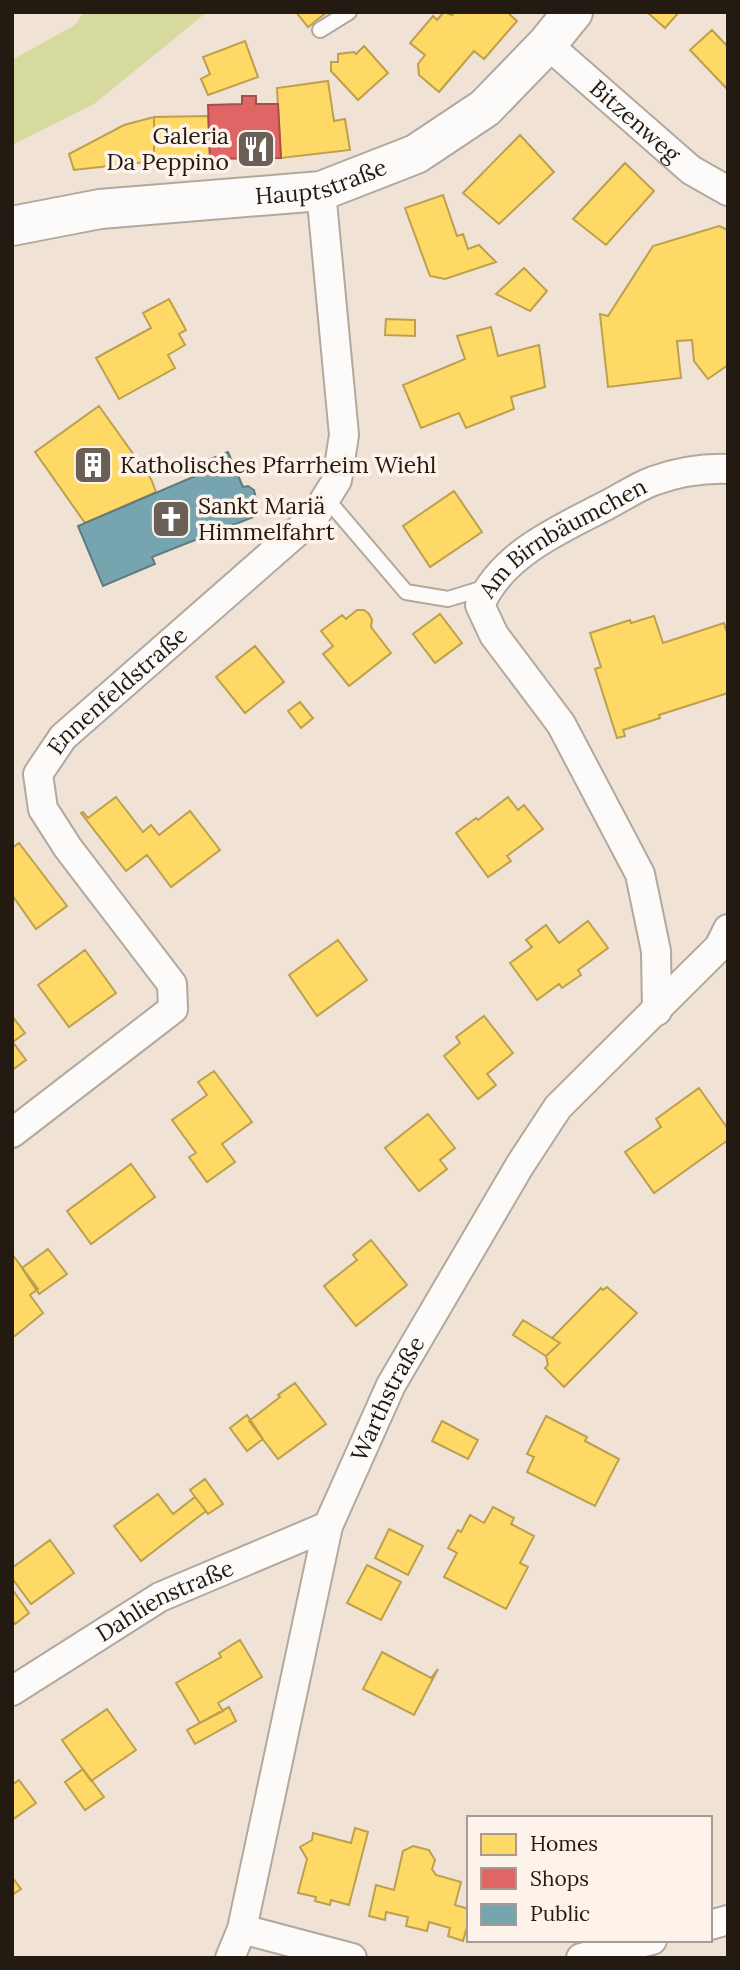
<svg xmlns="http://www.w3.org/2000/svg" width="740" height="1970" viewBox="0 0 740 1970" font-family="Lora,serif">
  <rect width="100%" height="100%" fill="#f0e3d6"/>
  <path fill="#d6da9f" d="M 84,12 L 207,12 L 94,104 L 12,145 L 12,60 L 75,25 Z"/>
  <path fill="#ffd966" stroke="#bda04d" stroke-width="2" d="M 296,12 L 327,12 L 308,27 Z
    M 444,12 L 452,15 L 455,12 L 507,12 L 517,21 L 484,59 L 474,51 L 439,92 L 419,75 L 418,64 L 425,55 L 410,43 L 433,16 L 437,20 Z
    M 647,12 L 679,12 L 665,28 Z
    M 712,30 L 728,47 L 728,90 L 690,50 Z
    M 245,41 L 258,77 L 208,95 L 201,79 L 210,74 L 203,57 Z
    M 364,46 L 388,73 L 358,100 L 331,71 L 331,62 L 338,62 L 338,54 L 354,52 L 356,54 Z
    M 328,81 L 334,121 L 345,119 L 350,150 L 281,158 L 277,88 Z
    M 208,116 L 210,159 L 154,161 L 154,117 Z
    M 154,117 L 154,161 L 74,170 L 69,154 L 124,125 Z
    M 520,135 L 554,172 L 499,224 L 463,193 Z
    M 625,163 L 654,191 L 606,245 L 573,219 Z
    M 443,195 L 457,236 L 463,234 L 468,249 L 479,245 L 496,262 L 445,279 L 430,276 L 405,208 Z
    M 719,226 L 728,230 L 728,365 L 708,379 L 694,361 L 692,340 L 677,341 L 681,378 L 608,387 L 600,314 L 608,316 L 653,246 Z
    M 524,268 L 547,291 L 530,311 L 496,294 Z
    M 169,299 L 186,330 L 179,334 L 185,345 L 168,355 L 175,368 L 119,399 L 96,358 L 151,328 L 143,313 Z
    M 386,319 L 415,320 L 415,336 L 385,335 Z
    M 491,327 L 498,356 L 539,345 L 545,387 L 511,397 L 514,409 L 466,428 L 459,413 L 421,428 L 403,385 L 465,359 L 457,336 Z
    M 99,406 L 151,479 L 156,492 L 85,523 L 35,452 Z
    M 454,491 L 482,532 L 430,567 L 403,526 Z
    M 357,610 L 364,610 L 369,614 L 372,620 L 371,627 L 391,653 L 349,686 L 323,654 L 333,646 L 321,631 L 342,615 L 346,619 Z
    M 440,614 L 462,643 L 435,663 L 413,634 Z
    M 654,616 L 663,643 L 724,623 L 728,636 L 728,693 L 659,715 L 660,718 L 623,730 L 625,736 L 617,738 L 595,669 L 601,667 L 590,633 L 630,620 L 631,623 Z
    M 255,646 L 284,682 L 245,713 L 216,677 Z
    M 300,702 L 313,718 L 301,728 L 288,711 Z
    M 116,797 L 143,832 L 151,825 L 159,835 L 190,811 L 220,850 L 171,887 L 147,855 L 126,871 L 81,813 L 83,812 L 88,818 Z
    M 508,797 L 518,810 L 524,805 L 543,829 L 507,856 L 511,861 L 488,877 L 456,833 L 476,818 L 478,820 Z
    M 19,843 L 67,906 L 36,929 L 12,895 L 12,848 Z
    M 588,921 L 608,948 L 578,970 L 581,975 L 562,988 L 559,984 L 537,1000 L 510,963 L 532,947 L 526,940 L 546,925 L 559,943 Z
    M 338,940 L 367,980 L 317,1016 L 289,975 Z
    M 85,950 L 116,993 L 69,1027 L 38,985 Z
    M 12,1016 L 25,1033 L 13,1042 L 12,1041 Z
    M 484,1016 L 513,1053 L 487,1074 L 496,1085 L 478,1099 L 444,1056 L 460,1043 L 456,1037 Z
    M 12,1041 L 26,1060 L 12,1070 Z
    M 214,1071 L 252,1122 L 222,1144 L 235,1162 L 207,1182 L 189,1157 L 196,1153 L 172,1120 L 207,1095 L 198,1082 Z
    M 699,1088 L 728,1129 L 728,1140 L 654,1193 L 625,1152 L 661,1127 L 656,1119 Z
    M 428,1114 L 455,1148 L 440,1160 L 447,1169 L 419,1191 L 385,1148 Z
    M 131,1164 L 155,1197 L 91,1244 L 67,1211 Z
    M 371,1240 L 407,1285 L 356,1326 L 324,1286 L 357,1260 L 353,1255 Z
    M 48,1249 L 67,1274 L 39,1294 L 22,1268 Z
    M 12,1254 L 38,1289 L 30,1295 L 43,1313 L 15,1336 L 12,1335 Z
    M 607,1287 L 637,1313 L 564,1387 L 545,1368 L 548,1365 L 546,1356 L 560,1343 L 552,1338 L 601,1288 L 603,1290 Z
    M 523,1320 L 552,1338 L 560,1343 L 546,1356 L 513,1335 Z
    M 295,1383 L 326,1424 L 278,1459 L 249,1421 L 280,1397 L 278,1395 Z
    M 247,1415 L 263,1439 L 247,1451 L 230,1428 Z
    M 546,1416 L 587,1437 L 585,1441 L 619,1459 L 595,1506 L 527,1472 L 534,1457 L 527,1454 Z
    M 442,1421 L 478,1440 L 468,1459 L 432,1441 Z
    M 205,1479 L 223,1504 L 208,1514 L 190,1490 Z
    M 158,1494 L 173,1514 L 195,1497 L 206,1511 L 141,1561 L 114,1526 Z
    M 493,1507 L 514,1518 L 511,1524 L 534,1536 L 520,1563 L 528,1567 L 506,1609 L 444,1577 L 457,1553 L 448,1548 L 458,1530 L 461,1532 L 470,1515 L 484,1523 Z
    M 389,1529 L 423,1546 L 408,1575 L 375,1558 Z
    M 50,1540 L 74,1573 L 31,1604 L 12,1578 L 12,1568 Z
    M 367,1565 L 401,1582 L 381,1620 L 347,1603 Z
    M 12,1589 L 29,1613 L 15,1624 L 12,1620 Z
    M 240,1640 L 262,1677 L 218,1703 L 223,1711 L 200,1723 L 176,1683 L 221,1657 L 219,1653 Z
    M 382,1652 L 431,1678 L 438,1669 L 414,1715 L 363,1689 Z
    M 229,1707 L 236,1721 L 195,1744 L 187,1730 Z
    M 107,1709 L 136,1750 L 91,1781 L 62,1740 Z
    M 83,1769 L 104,1797 L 85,1810 L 65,1782 Z
    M 19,1780 L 36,1803 L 12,1820 L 12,1785 Z
    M 355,1828 L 368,1832 L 349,1905 L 331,1900 L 330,1905 L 315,1901 L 316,1897 L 298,1893 L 307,1859 L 300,1847 L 312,1840 L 313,1833 L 351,1843 Z
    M 413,1846 L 429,1850 L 435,1860 L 432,1869 L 436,1875 L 461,1882 L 455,1905 L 469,1909 L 469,1920 L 463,1941 L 448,1936 L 450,1928 L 429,1922 L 427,1931 L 406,1926 L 408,1917 L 386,1912 L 385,1920 L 369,1916 L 376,1885 L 394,1890 L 403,1851 Z
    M 12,1877 L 21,1889 L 12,1895 Z"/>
  <path fill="#e06666" stroke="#a74f4d" stroke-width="2" d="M 242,96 L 256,96 L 256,104 L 278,104 L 281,158 L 210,159 L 208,105 L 242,104 Z"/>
  <path fill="#76a5af" stroke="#5d7b80" stroke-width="2" d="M 228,452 L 243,487 L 248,486 L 254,490 L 256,499 L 251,504 L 256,516 L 152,557 L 155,564 L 103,586 L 78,526 L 212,469 L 208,460 Z"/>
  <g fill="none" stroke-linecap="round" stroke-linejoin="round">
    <g stroke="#b2a89e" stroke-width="18">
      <path id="lane" d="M 320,30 L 349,12
        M 326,498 L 406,592 L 448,599 L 487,587"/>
    </g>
    <g stroke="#b2a89e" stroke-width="32">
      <g id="street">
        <path id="s1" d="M 547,44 L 691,170 L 728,191"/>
        <path id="s2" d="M 657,1011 L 656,951 L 640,874 L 561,724 L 494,635 L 480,605 C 502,554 559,530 605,506 C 621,498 637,487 653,481 C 676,473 703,468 728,469"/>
        <path id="s3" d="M 12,1133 L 173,1009 L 172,984 L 68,848 L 43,809 L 38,774 L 63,737 L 314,517 L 337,480 L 344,435 L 321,191"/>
        <path id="s4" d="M 12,1691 L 160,1597 L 328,1526"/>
        <path d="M 710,1925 L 728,1920"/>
        <path d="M 242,1929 L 352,1958"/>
        <path id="s5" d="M 230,1958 L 242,1929 L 328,1526 L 391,1385 L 520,1165 L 558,1107 L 719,947 L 728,929"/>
        <path d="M 581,1958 L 652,1940"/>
      </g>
    </g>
    <g stroke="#b2a89e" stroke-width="42">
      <g id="secondary">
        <path id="s6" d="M 12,226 L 100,209 L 321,191 L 416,154 L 485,108 L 547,44 L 573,12"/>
      </g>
    </g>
    <use href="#lane" stroke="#fdfbf9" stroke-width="14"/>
    <use href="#street" stroke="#fdfbf9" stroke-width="28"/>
    <use href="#secondary" stroke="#fdfbf9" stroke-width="38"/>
  </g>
  <defs>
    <g id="restaurant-square" transform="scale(2.0125)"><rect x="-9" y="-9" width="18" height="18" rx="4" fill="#6b6057" stroke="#fdf3ea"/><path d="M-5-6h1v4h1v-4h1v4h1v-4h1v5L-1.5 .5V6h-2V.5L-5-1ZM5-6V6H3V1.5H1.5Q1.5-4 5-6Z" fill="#fff"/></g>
    <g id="building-square" transform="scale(2.0125)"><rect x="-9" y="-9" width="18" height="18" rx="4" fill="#6b6057" stroke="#fdf3ea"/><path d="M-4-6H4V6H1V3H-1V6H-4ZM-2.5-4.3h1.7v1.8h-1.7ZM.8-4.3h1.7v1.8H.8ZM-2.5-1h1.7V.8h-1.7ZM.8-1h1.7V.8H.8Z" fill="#fff"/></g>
    <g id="church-square" transform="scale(2.0125)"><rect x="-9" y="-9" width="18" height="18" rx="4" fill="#6b6057" stroke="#fdf3ea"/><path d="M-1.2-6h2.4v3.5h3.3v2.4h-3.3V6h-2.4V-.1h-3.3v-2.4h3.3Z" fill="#fff"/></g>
  </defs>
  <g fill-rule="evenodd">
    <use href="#restaurant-square" x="256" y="149"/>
    <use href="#building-square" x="93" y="465"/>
    <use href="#church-square" x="171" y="519"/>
  </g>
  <g text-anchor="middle" stroke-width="7" stroke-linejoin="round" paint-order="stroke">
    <g font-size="23" fill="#231a12" stroke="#fdf3ea">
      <text dy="8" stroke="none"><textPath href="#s1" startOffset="117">Bitzenweg</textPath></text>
      <text dy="8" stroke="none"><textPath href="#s6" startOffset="313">Hauptstraße</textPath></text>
      <text dy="8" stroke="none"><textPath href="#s2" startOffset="562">Am Birnbäumchen</textPath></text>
      <text dy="8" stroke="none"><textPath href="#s3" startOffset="597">Ennenfeldstraße</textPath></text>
      <text dy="8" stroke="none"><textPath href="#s5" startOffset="584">Warthstraße</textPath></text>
      <text dy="8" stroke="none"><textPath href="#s4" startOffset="178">Dahlienstraße</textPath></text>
    </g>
    <g font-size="23" fill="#231a12" stroke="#fdf3ea" text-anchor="start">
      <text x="229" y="144" text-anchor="end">Galeria<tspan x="229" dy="26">Da Peppino</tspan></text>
      <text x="120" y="473">Katholisches Pfarrheim Wiehl</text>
      <text x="198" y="514">Sankt Mariä<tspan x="198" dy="26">Himmelfahrt</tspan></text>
    </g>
  </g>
  <rect width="740" height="1970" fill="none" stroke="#231a12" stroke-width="28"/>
  <rect x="467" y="1816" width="245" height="126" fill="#fdf3ea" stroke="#a69c94" stroke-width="2"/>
  <rect x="481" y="1834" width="35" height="21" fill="#ffd966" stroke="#a69c94" stroke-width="2"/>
  <text x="530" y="1851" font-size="21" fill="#231a12">Homes</text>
  <rect x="481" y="1868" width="35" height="21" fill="#e06666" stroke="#a69c94" stroke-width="2"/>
  <text x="530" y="1886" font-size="21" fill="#231a12">Shops</text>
  <rect x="481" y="1904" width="35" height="21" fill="#76a5af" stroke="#a69c94" stroke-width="2"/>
  <text x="530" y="1921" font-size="21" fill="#231a12">Public</text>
</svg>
